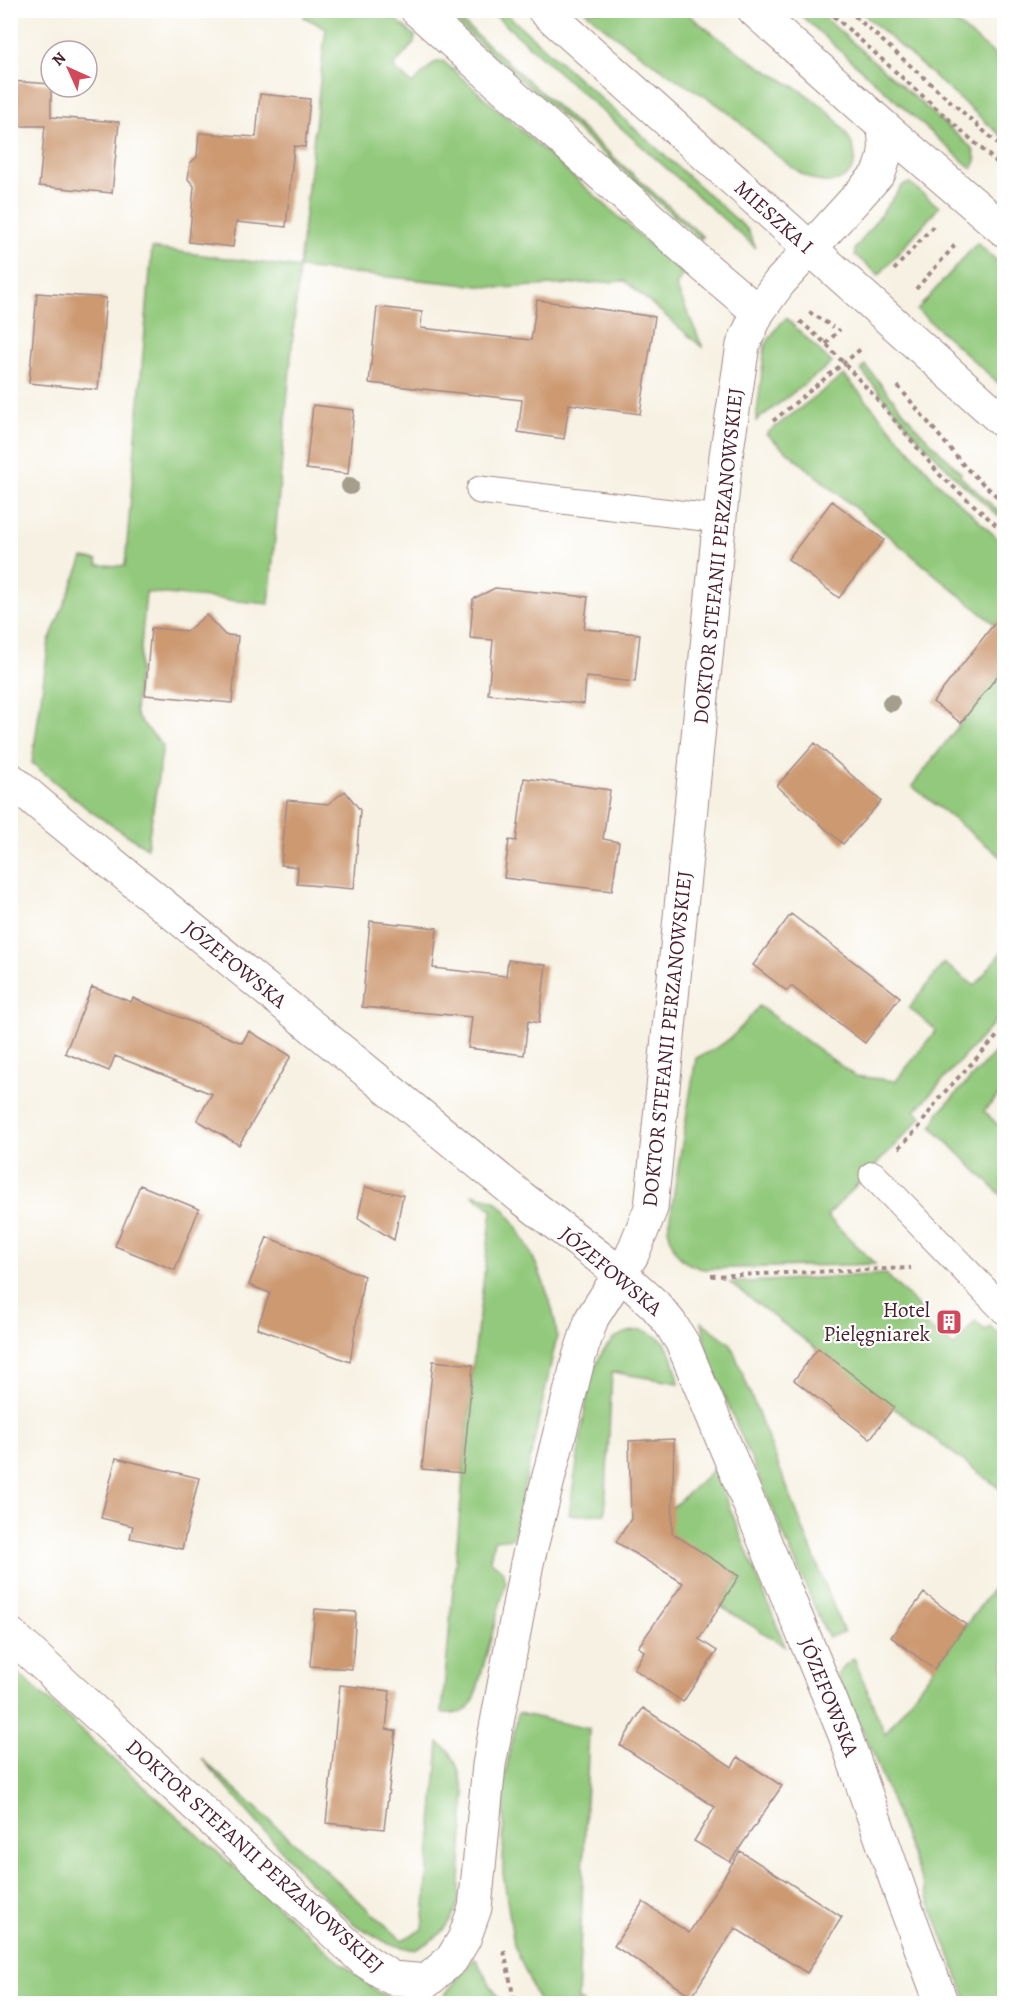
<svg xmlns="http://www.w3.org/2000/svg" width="1015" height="2014" viewBox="0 0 1015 2014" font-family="Alegreya,serif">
  <rect width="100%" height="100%" fill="#fff"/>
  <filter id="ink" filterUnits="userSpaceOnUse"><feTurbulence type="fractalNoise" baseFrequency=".0167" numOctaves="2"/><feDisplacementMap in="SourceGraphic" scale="12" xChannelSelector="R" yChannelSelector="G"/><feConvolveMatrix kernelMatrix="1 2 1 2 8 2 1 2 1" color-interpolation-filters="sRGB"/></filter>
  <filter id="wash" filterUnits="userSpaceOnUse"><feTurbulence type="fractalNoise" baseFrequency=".008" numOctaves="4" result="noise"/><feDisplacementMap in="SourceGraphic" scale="24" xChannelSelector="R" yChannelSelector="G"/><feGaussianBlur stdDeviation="1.35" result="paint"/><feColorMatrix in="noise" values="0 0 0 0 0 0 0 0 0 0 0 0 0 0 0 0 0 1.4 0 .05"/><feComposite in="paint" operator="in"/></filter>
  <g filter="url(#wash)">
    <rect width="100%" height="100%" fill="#f6f1e2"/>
    <path fill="#92c97c" stroke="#6e7454" stroke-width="1.5" d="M 306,11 L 386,11 L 415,36 L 414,43 L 393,67 L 412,84 L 434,63 L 443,61 L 683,274 L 676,286 L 703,348 L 625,281 L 500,288 L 299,268 L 269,604 L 146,592 L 135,711 L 137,717 L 163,746 L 147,848 L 90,811 L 32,763 L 49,641 L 83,558 L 97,560 L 98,565 L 125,566 L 152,248 L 299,268 L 326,28 L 304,17 Z
      M 443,11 L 450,11 L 703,237 L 700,239 Z
      M 490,11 L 503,11 L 747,229 L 756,248 Z
      M 585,11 L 684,11 C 709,31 734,50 761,67 C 784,81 813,95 832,116 C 841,125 850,137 854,150 C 860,178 832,189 810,178 C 781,164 751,131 725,110 C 711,99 694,90 679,81 C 646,59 614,37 585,11 Z
      M 796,11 L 817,11 L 973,149 L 976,161 L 972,169 Z
      M 860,11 L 942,11 L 1004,62 L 1004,138 Z
      M 910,183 L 939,207 L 879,275 L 855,255 L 855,249 L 903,185 Z
      M 977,243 L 1004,267 L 1004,388 L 917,310 Z
      M 786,318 L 832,363 L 756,421 L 765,346 L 775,330 Z
      M 865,365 L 917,428 L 961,473 L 960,476 L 1004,516 L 1004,521 L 956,478 L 915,434 L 861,370 Z
      M 844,375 L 941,486 L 1004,544 L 1004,632 L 766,434 Z
      M 1004,667 L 1004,859 L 912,786 Z
      M 1004,949 L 1004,1012 L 915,1111 L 922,1117 L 827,1216 L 875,1264 L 703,1269 C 679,1263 674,1253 668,1229 L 696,1058 C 729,1044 737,1033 759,1006 L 855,1076 L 896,1081 L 936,1030 L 909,1008 L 944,963 L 975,986 Z
      M 1004,1043 L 1004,1090 L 984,1111 L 1004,1131 L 1004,1198 L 932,1127 L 939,1112 Z
      M 472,1194 C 480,1196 493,1198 498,1203 C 525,1229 554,1299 557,1336 L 513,1538 L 494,1540 L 490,1560 L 502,1570 L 506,1582 L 475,1697 C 466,1716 461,1713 442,1713 L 473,1365 L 492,1210 Z
      M 886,1274 L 924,1313 L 923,1323 L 954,1347 L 975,1321 L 985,1330 L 990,1326 L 1004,1339 L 1004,1492 L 730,1283 Z
      M 702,1322 L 731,1344 L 844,1633 L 829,1637 L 824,1629 L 713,1370 L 706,1349 Z
      M 642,1330 C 670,1337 674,1358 679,1383 L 612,1372 L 605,1514 L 569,1515 L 590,1376 L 602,1353 L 614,1338 L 628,1332 Z
      M 714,1469 L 785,1646 L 720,1606 L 739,1576 L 652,1526 Z
      M 1004,1574 L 1004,2003 L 968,2003 L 871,1748 L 837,1675 L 844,1666 L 854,1658 L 885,1734 Z
      M 10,1666 L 334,1957 L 378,1992 L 401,2003 L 11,2003 Z
      M 518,1713 L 589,1729 L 578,2000 L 583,2003 L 539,2003 L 514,1945 L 503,1873 L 504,1779 Z
      M 439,1743 L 450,1752 L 457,1766 L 465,1792 L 459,1901 C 449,1931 441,1935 415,1950 L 389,1944 L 354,1924 L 307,1880 L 202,1759 L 402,1940 L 423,1929 Z
      M 475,1958 L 501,2003 L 433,2003 L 441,1999 Z"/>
    <g id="blocks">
      <path fill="#cc9971" d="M 10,81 L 51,84 L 51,117 L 119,122 L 112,193 L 39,186 L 45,126 L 10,126 Z
        M 260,94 L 310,99 L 305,147 L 294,146 L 286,227 L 236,222 L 233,247 L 189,242 L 194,186 L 188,179 L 190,163 L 197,157 L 199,133 L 256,137 Z
        M 37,293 L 106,298 L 98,390 L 29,383 Z
        M 537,300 L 655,317 L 640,414 L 569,404 L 564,439 L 518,432 L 522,400 L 369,383 L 377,307 L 422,312 L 421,328 L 531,340 Z
        M 313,405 L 354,410 L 348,474 L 306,469 Z
        M 832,501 L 884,540 L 839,598 L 788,559 Z
        M 495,588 L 588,597 L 584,629 L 640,634 L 635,682 L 586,677 L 584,704 L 488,694 L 493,640 L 470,638 L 473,599 Z
        M 206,615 L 225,635 L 238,636 L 232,703 L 145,695 L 151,628 L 187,631 Z
        M 1001,615 L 1005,617 L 1005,666 L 961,723 L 933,702 Z
        M 815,743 L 881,801 L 843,844 L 777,786 Z
        M 524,778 L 610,790 L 603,839 L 619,842 L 612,891 L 504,878 L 509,840 L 516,841 Z
        M 345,791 L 360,810 L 354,889 L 297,884 L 298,867 L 281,865 L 287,800 L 328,804 Z
        M 791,914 L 900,997 L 865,1043 L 791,986 L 787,991 L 753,965 Z
        M 370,921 L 437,928 L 433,968 L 506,976 L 508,960 L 546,965 L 539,1023 L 528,1021 L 524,1055 L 468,1048 L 472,1017 L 362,1007 Z
        M 92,987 L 131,1002 L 133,998 L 242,1043 L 249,1031 L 291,1056 L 239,1145 L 197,1120 L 212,1094 L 115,1056 L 109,1071 L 65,1053 Z
        M 140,1185 L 199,1209 L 175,1270 L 115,1246 Z
        M 365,1187 L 403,1195 L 394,1240 L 358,1218 Z
        M 267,1237 L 364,1276 L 350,1362 L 257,1328 L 270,1293 L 249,1285 Z
        M 818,1348 L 894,1407 L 870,1439 L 794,1380 Z
        M 433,1361 L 473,1365 L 463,1473 L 422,1469 Z
        M 674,1439 L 672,1533 L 739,1576 L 699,1639 L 717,1651 L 683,1702 L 634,1669 L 644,1651 L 638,1647 L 683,1583 L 616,1542 L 631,1519 L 629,1441 Z
        M 116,1458 L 199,1478 L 182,1549 L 130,1538 L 133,1526 L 101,1518 Z
        M 924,1593 L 966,1625 L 934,1669 L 891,1637 Z
        M 315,1609 L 356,1612 L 352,1669 L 310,1666 Z
        M 340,1685 L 390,1691 L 386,1729 L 396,1731 L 384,1829 L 326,1823 Z
        M 643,1708 L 732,1767 L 738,1757 L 782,1786 L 730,1862 L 694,1841 L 715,1807 L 620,1745 Z
        M 740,1851 L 842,1917 L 807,1973 L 735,1928 L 692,1996 L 614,1946 L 643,1902 L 689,1933 Z"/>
    </g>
  </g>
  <g filter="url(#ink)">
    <use href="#blocks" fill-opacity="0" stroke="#a08886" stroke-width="1.5"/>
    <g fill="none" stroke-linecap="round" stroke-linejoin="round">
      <g stroke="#a08886" stroke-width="29">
        <path id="service" d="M 480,490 L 720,519
          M 873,1175 L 1004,1310"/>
      </g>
      <g stroke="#a08886" stroke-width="35">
        <path id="minor" d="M 417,10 L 706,268 L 758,312
          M 10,779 L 44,808 L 522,1198 L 621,1274 L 655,1305 L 670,1323 L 683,1344 L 845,1735 L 903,1900 L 942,2004
          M 10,1634 L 364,1960 L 392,1978 L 427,1981 L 452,1959 L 464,1939 L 475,1908 L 489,1765 L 527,1563 L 579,1357 L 592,1318 L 632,1255 L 651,1208 L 726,456 L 743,345 L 758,312 L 779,283 L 879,173 C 886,156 887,145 883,126"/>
      </g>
      <g stroke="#a08886" stroke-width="35">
        <path id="tertiary" d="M 544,10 L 1004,422
          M 754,10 L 883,126 L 1004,230"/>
      </g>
      <path stroke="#a08886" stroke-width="4" stroke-dasharray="4.5 4.5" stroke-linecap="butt" d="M 827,10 L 1004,169
        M 848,10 L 1004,149
        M 894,270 L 935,224
        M 916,289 L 957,243
        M 809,312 L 833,327
        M 800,321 L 826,344 L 876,398 L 940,475 L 1004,532
        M 826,344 L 840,329
        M 898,386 L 966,468 L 1004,503
        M 773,421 L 862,348
        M 899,1148 L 920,1126 L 939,1098 L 1004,1029
        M 711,1276 L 911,1268
        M 504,1951 L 515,2004"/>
      <use href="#service" stroke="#fff" stroke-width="27"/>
      <use href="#minor" stroke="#fff" stroke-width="33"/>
      <use href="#tertiary" stroke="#fff" stroke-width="33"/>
    </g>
    <g fill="#a59e8d">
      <circle cx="350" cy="486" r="9"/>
      <circle cx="891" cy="703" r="9"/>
    </g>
  </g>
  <defs>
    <g id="building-square" transform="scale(1.35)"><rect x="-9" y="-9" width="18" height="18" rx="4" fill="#d1495b" stroke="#fff"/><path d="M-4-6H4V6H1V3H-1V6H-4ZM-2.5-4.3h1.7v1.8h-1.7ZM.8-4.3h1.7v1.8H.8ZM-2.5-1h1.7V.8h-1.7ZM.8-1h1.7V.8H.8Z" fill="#fff"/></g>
  </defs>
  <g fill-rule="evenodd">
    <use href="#building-square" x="949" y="1322"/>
  </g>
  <g text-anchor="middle" stroke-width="4.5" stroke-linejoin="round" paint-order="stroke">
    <g font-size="21" fill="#4a1f2b" stroke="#fff">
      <text transform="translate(774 217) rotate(42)" y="7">MIESZKA I</text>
      <text transform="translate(718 556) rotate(-84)" y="7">DOKTOR STEFANII PERZANOWSKIEJ</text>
      <text transform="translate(235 964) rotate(39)" y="7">JÓZEFOWSKA</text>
      <text transform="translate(667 1039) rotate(-84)" y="7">DOKTOR STEFANII PERZANOWSKIEJ</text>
      <text transform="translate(611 1271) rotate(40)" y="7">JÓZEFOWSKA</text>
      <text transform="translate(829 1697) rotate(68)" y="7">JÓZEFOWSKA</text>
      <text transform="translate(255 1856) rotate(42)" y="7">DOKTOR STEFANII PERZANOWSKIEJ</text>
    </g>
    <g font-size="21" fill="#4a1f2b" stroke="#fff" text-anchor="end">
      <text x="930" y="1317">Hotel<tspan x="930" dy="24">Pielęgniarek</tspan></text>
    </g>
  </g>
  <rect width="1015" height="2014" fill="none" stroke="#fff" stroke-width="36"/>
  <g transform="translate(69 69) rotate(315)"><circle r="28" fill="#ffffff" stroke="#b7a5aa" stroke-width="1.5"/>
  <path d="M0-4.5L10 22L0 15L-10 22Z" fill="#d1495b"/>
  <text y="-9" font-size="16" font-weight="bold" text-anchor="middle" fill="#4a1f2b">N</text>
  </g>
</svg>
